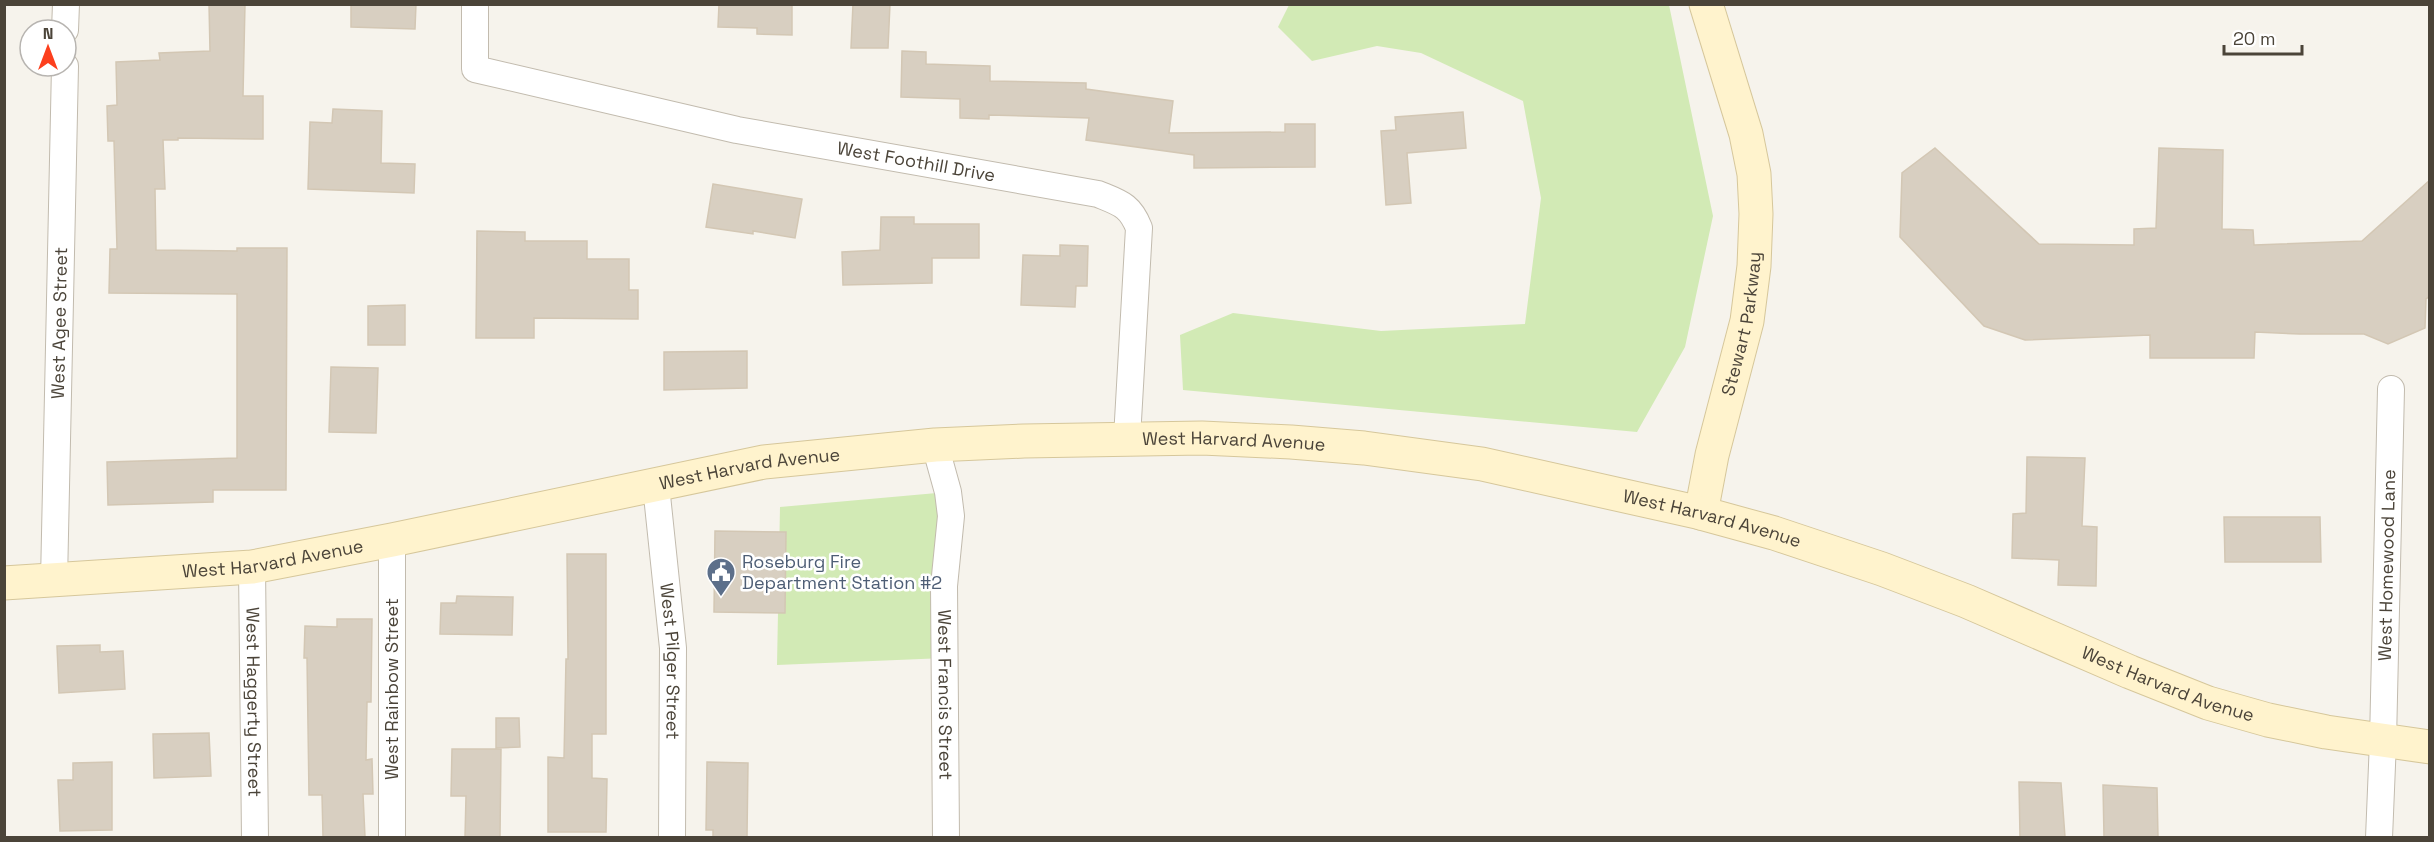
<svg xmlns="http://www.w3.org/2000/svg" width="2434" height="842" viewBox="0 0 2434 842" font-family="'Space Grotesk',sans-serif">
  <rect width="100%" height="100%" fill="#f6f3ec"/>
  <path fill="#d2eab5" d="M 1289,5 L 1669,5 L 1713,216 L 1685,347 L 1637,432 L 1183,390 L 1180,335 L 1233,313 L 1381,331 L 1525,324 L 1541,198 L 1523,101 L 1421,53 L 1377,46 L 1312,61 L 1278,27 Z
    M 948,492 L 945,658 L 777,665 L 780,507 Z"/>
  <path fill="#d8cfc1" stroke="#d3c7b4" stroke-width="1.5" d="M 209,4 L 245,4 L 243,96 L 263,96 L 263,139 L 178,138 L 178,140 L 163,140 L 165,189 L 155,189 L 156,250 L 237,251 L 237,248 L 287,248 L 286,490 L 213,490 L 213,502 L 108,505 L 107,462 L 237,458 L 237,294 L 109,293 L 110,249 L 117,249 L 114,141 L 108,141 L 107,106 L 117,105 L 116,62 L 160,60 L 159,53 L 210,51 Z
    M 351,4 L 416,4 L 415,29 L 351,27 Z
    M 719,4 L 792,4 L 792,35 L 757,34 L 757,28 L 718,27 Z
    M 853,4 L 890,4 L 888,48 L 851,48 Z
    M 902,51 L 926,52 L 926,64 L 990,66 L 990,81 L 1086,83 L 1086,89 L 1173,101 L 1169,133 L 1285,132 L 1285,124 L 1315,124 L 1315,167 L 1194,168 L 1194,155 L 1086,140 L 1089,118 L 989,115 L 989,119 L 960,118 L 960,99 L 901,97 Z
    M 333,109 L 382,111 L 381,163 L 415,164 L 414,193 L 308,189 L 310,122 L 332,123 Z
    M 1463,112 L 1466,148 L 1407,153 L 1411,203 L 1386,205 L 1381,131 L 1396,130 L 1395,117 Z
    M 1935,148 L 2039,244 L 2134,245 L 2134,229 L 2156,228 L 2159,148 L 2223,150 L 2222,229 L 2253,230 L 2254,245 L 2362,241 L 2430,180 L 2430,296 L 2426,299 L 2425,328 L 2388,344 L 2364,334 L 2300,334 L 2255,332 L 2254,358 L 2150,358 L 2150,335 L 2025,340 L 1984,326 L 1900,237 L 1902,173 Z
    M 713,184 L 802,199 L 795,238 L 753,231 L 753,234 L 706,227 Z
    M 881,217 L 914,217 L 914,224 L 979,224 L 979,258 L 932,258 L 932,283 L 843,285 L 842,252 L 880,250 Z
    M 477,231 L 525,232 L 525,241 L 587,241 L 587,259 L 629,259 L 629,290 L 638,290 L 638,319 L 534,318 L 534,338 L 476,338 Z
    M 1060,245 L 1088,246 L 1087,286 L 1076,286 L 1075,307 L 1021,305 L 1023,255 L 1060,256 Z
    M 405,305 L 405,345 L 368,345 L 368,306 Z
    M 747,351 L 747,388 L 664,390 L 664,352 Z
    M 331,367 L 378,368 L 376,433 L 329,432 Z
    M 2027,457 L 2085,458 L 2082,526 L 2097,527 L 2096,586 L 2058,585 L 2059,560 L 2012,558 L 2013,514 L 2026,513 Z
    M 2224,517 L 2320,517 L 2321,562 L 2225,562 Z
    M 715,531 L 786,532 L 785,613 L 714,612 Z
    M 567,554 L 606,554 L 606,734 L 592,734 L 592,778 L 607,779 L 606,832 L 548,832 L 548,757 L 564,758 L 566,659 L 568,659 Z
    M 457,596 L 513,597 L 512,635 L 440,634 L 441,603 L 456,603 Z
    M 337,619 L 372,619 L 371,702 L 367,702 L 366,760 L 372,759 L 373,794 L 363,794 L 365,837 L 323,837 L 322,795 L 309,795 L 307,658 L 304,658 L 305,626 L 337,627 Z
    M 100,645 L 100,652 L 123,651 L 125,689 L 59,693 L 57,646 Z
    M 496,718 L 519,718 L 520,747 L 496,748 Z
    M 209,733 L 211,776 L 154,778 L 153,734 Z
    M 452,749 L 501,749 L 500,837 L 465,837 L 466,796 L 451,796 Z
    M 112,762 L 112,830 L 60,831 L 58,780 L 73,780 L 73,763 Z
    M 707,762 L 748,763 L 747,837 L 713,837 L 713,830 L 706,830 Z
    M 2019,782 L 2061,783 L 2065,837 L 2020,837 Z
    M 2103,785 L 2157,788 L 2158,837 L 2104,837 Z"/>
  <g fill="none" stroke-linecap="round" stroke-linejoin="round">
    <g stroke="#c2bbae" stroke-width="28">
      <g id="street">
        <path id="s1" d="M 475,4 L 475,69 L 737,130 L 1098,194 C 1120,203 1130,205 1139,228 L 1127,438"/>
        <path d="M 65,30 L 66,4"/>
        <path id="s2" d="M 935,445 L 948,492 L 951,516 L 944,586 L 946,838"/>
        <path id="s3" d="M 656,486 L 673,648 L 672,838"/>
        <path id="s4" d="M 252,567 L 255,838"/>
        <path id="s5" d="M 54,581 L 65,66"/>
        <path d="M 392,838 L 392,540"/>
        <path id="s6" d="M 2379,838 L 2383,741 L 2391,389"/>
      </g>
    </g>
    <g stroke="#d6c79b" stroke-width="35">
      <g id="secondary">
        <path id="s7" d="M 1701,513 L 1712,455 L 1747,321 L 1754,266 L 1756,214 L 1754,174 L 1746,134 L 1706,4"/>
        <path id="s8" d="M 4,583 L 252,567 L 392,540 L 764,462 L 935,445 L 1024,441 L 1202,438 L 1291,442 L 1364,448 L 1482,464 L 1701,513 L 1774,533 L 1882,569 L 1966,601 L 2130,672 L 2208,703 L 2268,720 L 2326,732 L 2430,747"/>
      </g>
    </g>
    <use href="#street" stroke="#fff" stroke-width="26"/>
    <use href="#secondary" stroke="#fff3cd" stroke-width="33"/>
  </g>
  <defs>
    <g id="civic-pin" transform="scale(1.5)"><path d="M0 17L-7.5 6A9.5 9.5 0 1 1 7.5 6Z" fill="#5c6f8a" stroke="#fff"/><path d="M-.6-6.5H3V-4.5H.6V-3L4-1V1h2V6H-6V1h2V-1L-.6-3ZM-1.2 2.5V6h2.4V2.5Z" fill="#fff"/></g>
  </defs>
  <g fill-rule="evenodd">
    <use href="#civic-pin" x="721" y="572"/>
  </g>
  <g text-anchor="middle" stroke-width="5" stroke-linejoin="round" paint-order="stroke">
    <g font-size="18" fill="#4b4439" stroke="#fff">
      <text dy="6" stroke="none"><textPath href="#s1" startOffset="516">West Foothill Drive</textPath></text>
      <text dy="6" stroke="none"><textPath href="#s5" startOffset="258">West Agee Street</textPath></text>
      <text dy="6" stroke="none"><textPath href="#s7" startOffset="194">Stewart Parkway</textPath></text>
      <text dy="6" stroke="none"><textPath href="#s8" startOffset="1242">West Harvard Avenue</textPath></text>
      <text dy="6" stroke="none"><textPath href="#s8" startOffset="756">West Harvard Avenue</textPath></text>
      <text dy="6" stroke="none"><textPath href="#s8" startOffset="1728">West Harvard Avenue</textPath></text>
      <text dy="6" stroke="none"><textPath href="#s8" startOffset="270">West Harvard Avenue</textPath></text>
      <text dy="6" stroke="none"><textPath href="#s6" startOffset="273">West Homewood Lane</textPath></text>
      <text dy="6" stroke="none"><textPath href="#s3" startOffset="176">West Pilger Street</textPath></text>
      <text dy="6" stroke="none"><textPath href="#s8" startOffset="2214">West Harvard Avenue</textPath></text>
      <text transform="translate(392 689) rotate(-90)" y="6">West Rainbow Street</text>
      <text dy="6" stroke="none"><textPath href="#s2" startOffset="252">West Francis Street</textPath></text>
      <text dy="6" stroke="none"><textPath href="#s4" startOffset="135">West Haggerty Street</textPath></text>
    </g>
    <g font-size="18" fill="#4e5e75" stroke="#fff" text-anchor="start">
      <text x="742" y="568">Roseburg Fire<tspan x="742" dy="21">Department Station #2</tspan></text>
    </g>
  </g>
  <rect width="2434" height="842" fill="none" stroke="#4b4439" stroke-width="12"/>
  <g transform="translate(48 48)"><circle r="28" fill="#ffffff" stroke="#b7b4b0" stroke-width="1.5"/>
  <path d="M0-4.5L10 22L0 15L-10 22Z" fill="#fc3f1d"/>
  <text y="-9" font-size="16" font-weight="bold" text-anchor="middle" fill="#4b4439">N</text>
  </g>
  <path d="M2224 45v9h78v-9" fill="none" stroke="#4b4439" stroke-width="3"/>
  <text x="2233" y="45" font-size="18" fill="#4b4439" stroke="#ffffff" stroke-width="4.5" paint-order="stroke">20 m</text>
</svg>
